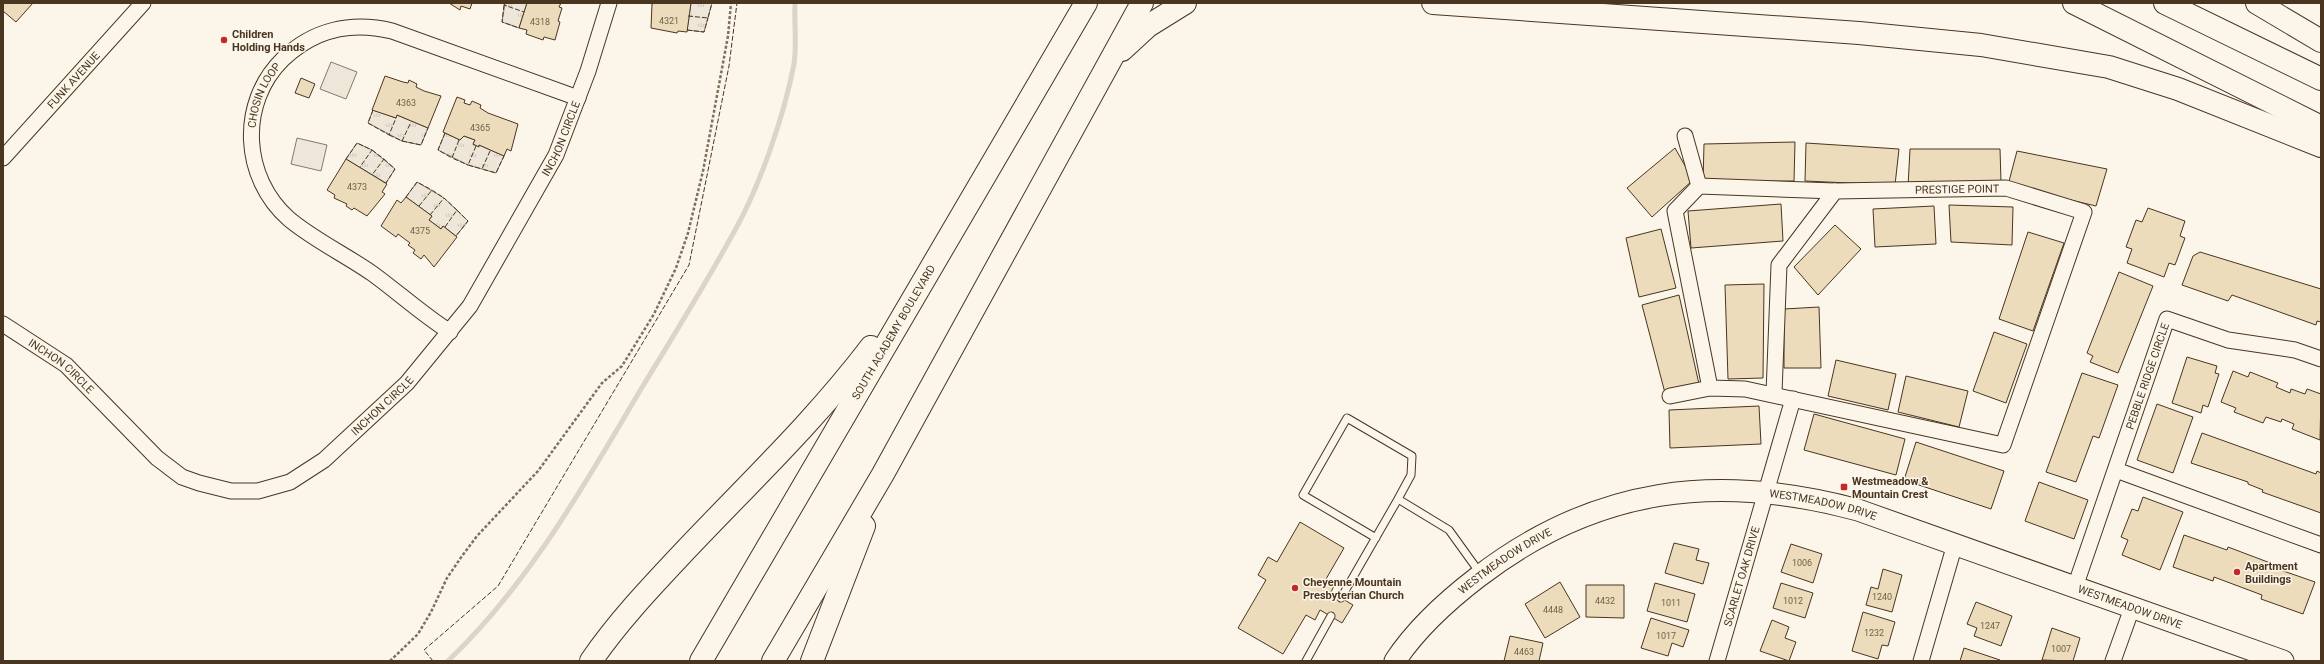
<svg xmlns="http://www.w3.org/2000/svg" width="2324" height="664" viewBox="0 0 2324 664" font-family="Roboto,sans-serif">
  <defs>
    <pattern id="grass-tufts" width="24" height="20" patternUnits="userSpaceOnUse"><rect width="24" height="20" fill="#ede6d9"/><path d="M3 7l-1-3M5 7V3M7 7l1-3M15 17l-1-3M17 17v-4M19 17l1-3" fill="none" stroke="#cdc6ba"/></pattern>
  </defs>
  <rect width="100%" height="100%" fill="#fbf6e9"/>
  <path fill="url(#grass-tufts)" stroke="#887966" d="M 505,3 L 527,3 L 519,28 L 502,22 Z
    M 691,3 L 712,3 L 704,32 L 687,30 Z
    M 373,110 L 396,118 L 397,115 L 428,128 L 421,145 L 402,141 L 368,123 Z
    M 445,133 L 460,140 L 464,136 L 475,140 L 473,145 L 479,145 L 504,156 L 496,173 L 468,165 L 438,150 Z
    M 357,143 L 372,150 L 395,169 L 386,183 L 346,159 Z
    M 417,182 L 444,198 L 468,221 L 456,236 L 443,226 L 441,229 L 429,220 L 432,216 L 406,197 Z"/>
  <path fill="#ede6d9" stroke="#887966" d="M 331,62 L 357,72 L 346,99 L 320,89 Z
    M 297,138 L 327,145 L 321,171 L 291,164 Z"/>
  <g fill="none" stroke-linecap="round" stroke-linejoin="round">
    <path stroke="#dcd4c6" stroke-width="5" d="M 448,661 C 529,584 585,484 641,389 C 673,337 705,285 734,232 C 760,186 784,116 794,64 C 797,45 794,22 795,3"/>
  </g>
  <path fill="#ecdcbc" stroke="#4a3520" d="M 3,3 L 33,3 L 16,22 L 3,11 Z
    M 449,3 L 472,3 L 470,9 L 461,6 L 460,10 Z
    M 527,3 L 561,3 L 559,7 L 562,8 L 558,21 L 560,22 L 555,40 L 544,37 L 543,40 L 526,34 L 527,30 L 519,28 Z
    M 655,3 L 691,3 L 687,32 L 678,31 L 677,33 L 651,28 L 652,4 Z
    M 385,76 L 403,82 L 408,83 L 409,80 L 417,84 L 416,87 L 424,91 L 441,96 L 428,128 L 397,115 L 396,118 L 372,110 Z
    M 301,78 L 315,84 L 309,98 L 295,93 Z
    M 457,97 L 465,100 L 464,103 L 470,105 L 472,101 L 481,105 L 480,108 L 488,113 L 518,124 L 511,151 L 507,149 L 504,156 L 479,145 L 479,147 L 473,144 L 475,140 L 464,136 L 460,140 L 443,132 Z
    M 1795,142 L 1794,181 L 1703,182 L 1704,144 Z
    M 1806,143 L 1899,149 L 1895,185 L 1805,181 Z
    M 1675,148 L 1693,180 L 1652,217 L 1627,188 Z
    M 1910,149 L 2000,149 L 2001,182 L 1908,187 Z
    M 2017,151 L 2107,169 L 2096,206 L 2008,185 Z
    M 346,159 L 387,184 L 382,192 L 385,194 L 367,216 L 354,208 L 352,210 L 346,206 L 347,204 L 334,198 L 335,195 L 327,190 Z
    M 406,197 L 432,216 L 429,220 L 441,229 L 443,226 L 457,237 L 434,267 L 424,255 L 421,259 L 413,253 L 415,250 L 408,245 L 410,243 L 398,234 L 396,237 L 381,226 L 397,200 L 401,203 Z
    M 1781,204 L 1783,241 L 1691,248 L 1688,211 Z
    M 1949,205 L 2013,207 L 2012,245 L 1951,242 Z
    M 1934,206 L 1936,244 L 1875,247 L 1873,209 Z
    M 2148,208 L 2185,221 L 2180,236 L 2185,238 L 2175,265 L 2169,263 L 2164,277 L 2127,263 L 2132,249 L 2126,247 L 2136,220 L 2142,222 Z
    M 1835,225 L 1861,249 L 1818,295 L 1794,267 Z
    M 1661,229 L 1676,288 L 1639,297 L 1626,238 Z
    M 2028,232 L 2064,243 L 2033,331 L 1999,319 Z
    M 2200,252 L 2321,289 L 2321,322 L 2317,321 L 2316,325 L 2232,295 L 2228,301 L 2182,285 L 2193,256 Z
    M 2119,272 L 2153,286 L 2118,373 L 2090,362 L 2093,356 L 2087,353 Z
    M 1764,284 L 1763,378 L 1728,379 L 1725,285 Z
    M 1679,295 L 1699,384 L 1665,393 L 1642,305 Z
    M 1819,307 L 1821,368 L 1784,368 L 1784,309 Z
    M 1994,332 L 2027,344 L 2006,403 L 1973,391 Z
    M 2187,357 L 2217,366 L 2215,373 L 2219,374 L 2208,407 L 2203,405 L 2201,413 L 2172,403 Z
    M 1836,360 L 1896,374 L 1888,410 L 1828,396 Z
    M 2233,371 L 2248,377 L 2250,372 L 2278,383 L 2276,387 L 2290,393 L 2291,389 L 2305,394 L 2307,389 L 2321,394 L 2320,440 L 2292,429 L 2294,424 L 2282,419 L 2281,422 L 2266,417 L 2263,423 L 2234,412 L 2236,408 L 2221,402 Z
    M 2082,373 L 2118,385 L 2099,438 L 2093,436 L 2076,482 L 2046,472 Z
    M 1906,376 L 1968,391 L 1959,427 L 1898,412 Z
    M 2157,404 L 2193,417 L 2173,473 L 2137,460 Z
    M 1759,406 L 1761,444 L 1670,448 L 1669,410 Z
    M 1814,414 L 1905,439 L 1896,475 L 1804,450 Z
    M 2202,433 L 2316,474 L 2317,471 L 2321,473 L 2321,513 L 2262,492 L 2263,490 L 2248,484 L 2248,482 L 2191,463 Z
    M 1916,442 L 2004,471 L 1991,509 L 1904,480 Z
    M 2039,482 L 2088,500 L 2074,539 L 2025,521 Z
    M 2143,497 L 2183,512 L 2160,570 L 2122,555 L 2128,540 L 2121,537 L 2132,509 L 2138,511 Z
    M 1300,522 L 1344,548 L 1326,579 L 1335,584 L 1331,592 L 1353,605 L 1342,623 L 1320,610 L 1315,620 L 1306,615 L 1283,654 L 1238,628 L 1266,580 L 1258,575 L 1268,557 L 1277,562 Z
    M 2184,535 L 2227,550 L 2228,547 L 2273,564 L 2272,567 L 2315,582 L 2303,614 L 2261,599 L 2262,595 L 2214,577 L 2213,581 L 2173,567 Z
    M 1674,543 L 1699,549 L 1696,560 L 1709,563 L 1703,584 L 1665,573 Z
    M 1791,544 L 1822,554 L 1813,583 L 1781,572 Z
    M 1883,569 L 1902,575 L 1892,612 L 1866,605 L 1871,587 L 1878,589 Z
    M 1560,582 L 1580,617 L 1545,638 L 1525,604 Z
    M 1655,583 L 1695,594 L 1687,622 L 1647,611 Z
    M 1781,583 L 1813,593 L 1805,618 L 1773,608 Z
    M 1586,585 L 1624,585 L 1624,618 L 1586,617 Z
    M 1976,602 L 2012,616 L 2001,646 L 1974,636 L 1977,628 L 1967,624 Z
    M 1863,612 L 1895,622 L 1888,646 L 1882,645 L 1878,659 L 1852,651 Z
    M 1651,618 L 1689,630 L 1683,647 L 1672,643 L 1668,656 L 1641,648 Z
    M 1772,620 L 1789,627 L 1785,638 L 1796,642 L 1789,661 L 1760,651 Z
    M 2052,628 L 2080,638 L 2073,661 L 2042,660 Z
    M 1510,636 L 1543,643 L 1539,661 L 1504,661 Z
    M 1964,648 L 2000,660 L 1999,661 L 1960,661 Z"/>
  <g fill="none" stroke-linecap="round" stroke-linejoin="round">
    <g stroke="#4a3520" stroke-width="9">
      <path id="lane" d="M 1376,538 L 1303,495 L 1347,418 L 1412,456 L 1411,475 L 1398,499
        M 1341,598 L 1398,499 L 1449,530 L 1480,573
        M 1306,661 L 1331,616"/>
    </g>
    <g stroke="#4a3520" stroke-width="17">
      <g id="street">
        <path d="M 1685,136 L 1699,186"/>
        <path id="s1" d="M 3,158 L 143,3"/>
        <path id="s2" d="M 3,324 L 66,365 L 157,458 L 182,477 L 199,483 L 231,491 L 258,491 L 290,482 L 324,460 L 407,383 L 470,306 L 556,155 L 588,71 L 609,3"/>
        <path id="s3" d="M 450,332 C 423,315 399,293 373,274 C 346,255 314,240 289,219 C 242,178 238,103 283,59 C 313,30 351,21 392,31 L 578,98"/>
        <path d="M 1774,393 L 1779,265 L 1835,191"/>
        <path d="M 1670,396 L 1710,388 L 1745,389 L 2003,445 L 2084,212 L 2006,188 L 1835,191 L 1699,186 L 1675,211 L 1710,388"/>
        <path d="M 2116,470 L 2321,545"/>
        <path id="s4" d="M 2075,587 L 2167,319 L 2228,340 L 2295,350 L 2321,359"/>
        <path id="s5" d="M 1717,661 L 1793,399"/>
        <path d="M 1921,661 L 1955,544"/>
        <path d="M 2113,661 L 2132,608"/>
      </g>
    </g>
    <g stroke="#4a3520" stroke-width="23">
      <g id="secondary">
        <path id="s6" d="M 1395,661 C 1416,629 1448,600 1478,577 C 1595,487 1717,472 1858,510 L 2283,661"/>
      </g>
    </g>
    <g stroke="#4a3520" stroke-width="24">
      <g id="highway">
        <path d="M 1433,3 L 1859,33 L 1981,45 L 2109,67 L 2178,89 L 2321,146"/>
        <path d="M 2074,3 L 2321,127"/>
        <path d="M 2165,3 L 2321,79"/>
        <path d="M 2257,3 L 2321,41"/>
        <path d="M 1122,50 L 1148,26 L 1185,3"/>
        <path d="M 591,661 C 617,623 649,589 681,555 C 745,487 814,422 871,347"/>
        <path id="s7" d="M 701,661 L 1086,3"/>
        <path d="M 773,661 L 883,474 L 1142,3"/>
        <path d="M 812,661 L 864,526"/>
      </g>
    </g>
    <path stroke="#7f6f5c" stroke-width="2.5" stroke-dasharray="3 2" stroke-linecap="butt" d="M 390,661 L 418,634 L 431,612 L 447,578 L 462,556 L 477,536 L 538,471 L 602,383 L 622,366 L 654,314 L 676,268 L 688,233 L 703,171 L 728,36 L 731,3"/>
    <use href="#lane" stroke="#fbf6e9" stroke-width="7"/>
    <use href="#street" stroke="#fbf6e9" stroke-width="15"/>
    <use href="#secondary" stroke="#fbf6e9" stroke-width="21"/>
    <use href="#highway" stroke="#fbf6e9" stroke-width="22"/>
    <path stroke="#4a3520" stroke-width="1" stroke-dasharray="5 2" stroke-linecap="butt" d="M 505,3 L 504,5 L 524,12
      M 504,5 L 502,22 L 519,28
      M 688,16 L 708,18 L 712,3
      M 687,30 L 704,32 L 708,18
      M 373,110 L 368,123 L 389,135 L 396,118
      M 445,133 L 438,150 L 452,158
      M 389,135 L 402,141 L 411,122
      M 459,140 L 452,158 L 468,165
      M 402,141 L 421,145 L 428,128
      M 476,146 L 468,165 L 482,169
      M 372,150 L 384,159 L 372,175
      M 490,151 L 482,169 L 496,173 L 504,156
      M 346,159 L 357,143 L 372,150 L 360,167
      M 384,159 L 395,169 L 386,183
      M 406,197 L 417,182 L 432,190
      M 419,206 L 432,190 L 444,198
      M 430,215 L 444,198 L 457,210
      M 445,227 L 457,210 L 468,221 L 456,236
      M 433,661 L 424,650 L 498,586 L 689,265 L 729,66 L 737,3"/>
  </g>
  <g fill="#c62828" stroke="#fbf6e9" stroke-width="1.5">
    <circle cx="224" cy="40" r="4"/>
    <rect x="1840" y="483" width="8" height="8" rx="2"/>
    <circle cx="2237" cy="572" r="4"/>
    <circle cx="1295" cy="588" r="4"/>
  </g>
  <g text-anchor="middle" stroke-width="3" stroke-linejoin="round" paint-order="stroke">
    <g font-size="9" fill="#725f47">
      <text x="669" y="24">4321</text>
      <text x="540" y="25">4318</text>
      <text x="406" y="106">4363</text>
      <text x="480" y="131">4365</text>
      <text x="357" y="190">4373</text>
      <text x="420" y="234">4375</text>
      <text x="1802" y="566">1006</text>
      <text x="1882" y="600">1240</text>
      <text x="1605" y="604">4432</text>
      <text x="1793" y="604">1012</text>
      <text x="1671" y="606">1011</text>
      <text x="1553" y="613">4448</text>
      <text x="1990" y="629">1247</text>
      <text x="1874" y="636">1232</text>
      <text x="1666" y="639">1017</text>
      <text x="2061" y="652">1007</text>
      <text x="1524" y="655">4463</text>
    </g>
    <g font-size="11" font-weight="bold" fill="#4a3520" stroke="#fbf6e9" text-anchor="start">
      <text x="232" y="38">Children<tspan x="232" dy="13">Holding Hands</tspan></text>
      <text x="1852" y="485">Westmeadow &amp;<tspan x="1852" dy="13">Mountain Crest</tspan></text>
      <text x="2245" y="570">Apartment<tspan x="2245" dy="13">Buildings</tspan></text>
      <text x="1303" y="586">Cheyenne Mountain<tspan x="1303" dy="13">Presbyterian Church</tspan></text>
    </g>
    <g font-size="11" fill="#4a3520" stroke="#fbf6e9">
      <text dy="4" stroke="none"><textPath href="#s1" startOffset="105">FUNK AVENUE</textPath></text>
      <text dy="4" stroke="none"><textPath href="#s3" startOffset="334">CHOSIN LOOP</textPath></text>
      <text dy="4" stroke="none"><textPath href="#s2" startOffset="792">INCHON CIRCLE</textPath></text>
      <text transform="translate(1957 189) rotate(-1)" y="4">PRESTIGE POINT</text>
      <text dy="4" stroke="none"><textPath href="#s7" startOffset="381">SOUTH ACADEMY BOULEVARD</textPath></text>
      <text dy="4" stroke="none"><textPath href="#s2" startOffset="72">INCHON CIRCLE</textPath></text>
      <text dy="4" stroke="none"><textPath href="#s4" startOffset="223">PEBBLE RIDGE CIRCLE</textPath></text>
      <text dy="4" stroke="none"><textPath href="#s2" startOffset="468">INCHON CIRCLE</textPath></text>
      <text dy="4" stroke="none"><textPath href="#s6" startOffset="485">WESTMEADOW DRIVE</textPath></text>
      <text dy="4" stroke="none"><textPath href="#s6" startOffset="150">WESTMEADOW DRIVE</textPath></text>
      <text dy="4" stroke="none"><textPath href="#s5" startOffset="88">SCARLET OAK DRIVE</textPath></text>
      <text dy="4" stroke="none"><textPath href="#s6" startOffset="809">WESTMEADOW DRIVE</textPath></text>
    </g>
  </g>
  <rect width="2324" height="664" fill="none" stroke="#4a3520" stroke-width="8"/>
</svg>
